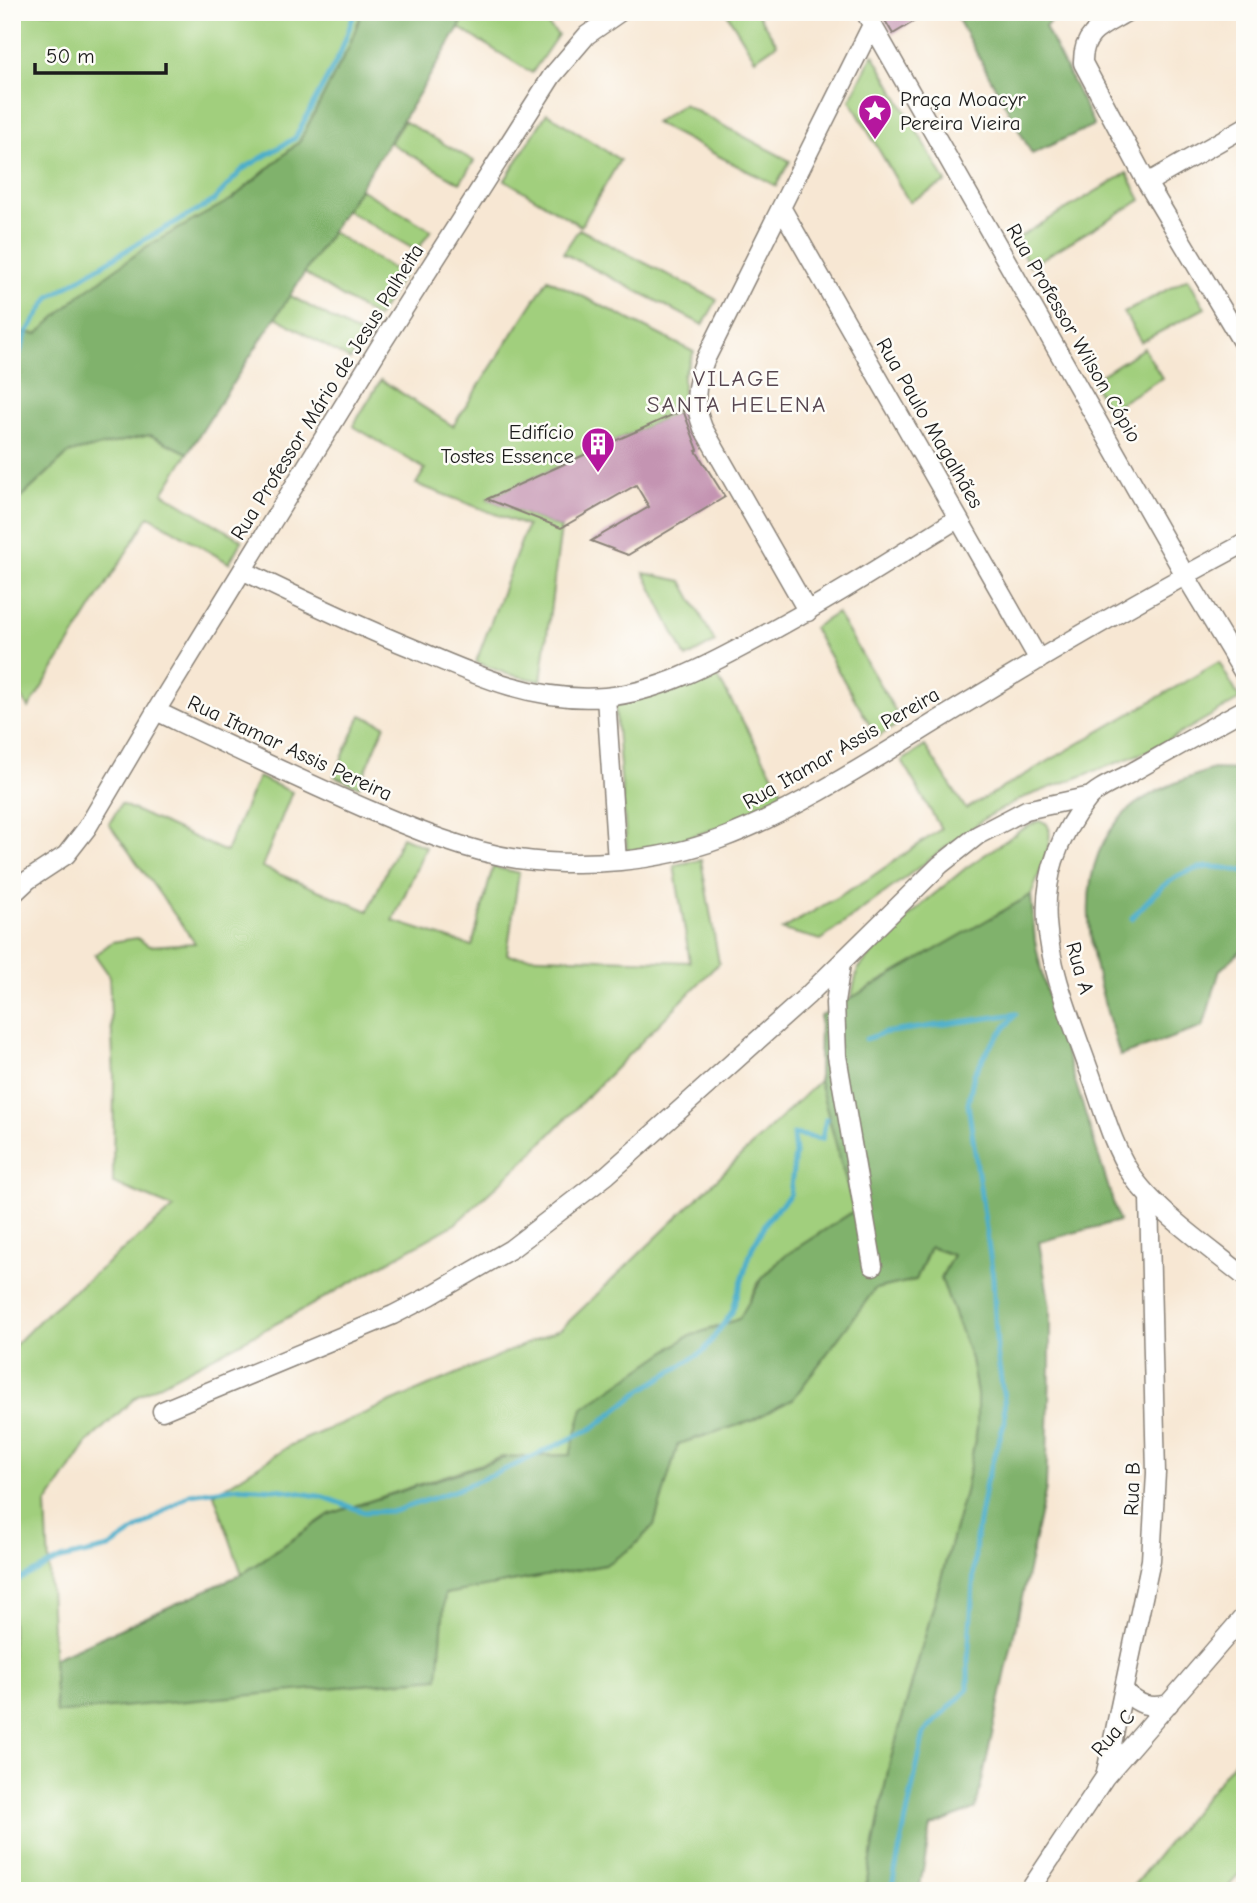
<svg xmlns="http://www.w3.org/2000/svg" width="1257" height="1903" viewBox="0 0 1257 1903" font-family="'Comic Neue',sans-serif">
  <rect width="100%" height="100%" fill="#fdfcf7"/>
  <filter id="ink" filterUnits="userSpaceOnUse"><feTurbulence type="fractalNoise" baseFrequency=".0143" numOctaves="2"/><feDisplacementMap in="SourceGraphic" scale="14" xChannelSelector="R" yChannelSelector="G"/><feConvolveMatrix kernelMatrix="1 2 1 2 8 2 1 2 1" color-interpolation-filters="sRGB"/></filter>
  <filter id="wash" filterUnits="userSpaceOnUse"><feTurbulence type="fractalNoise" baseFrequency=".00686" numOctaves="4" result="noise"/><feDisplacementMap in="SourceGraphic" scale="28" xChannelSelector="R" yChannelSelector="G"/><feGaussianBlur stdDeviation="1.57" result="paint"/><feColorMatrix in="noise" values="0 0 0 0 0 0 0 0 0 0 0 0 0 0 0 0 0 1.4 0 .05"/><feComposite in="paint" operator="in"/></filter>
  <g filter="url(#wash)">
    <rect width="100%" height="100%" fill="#f7e7d3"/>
    <path fill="#a1cf7d" stroke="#5e764c" stroke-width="2" d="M 12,12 L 362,12 L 348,49 L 299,142 L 232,199 L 146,247 L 37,334 L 12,331 Z
      M 468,12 L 534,12 L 558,35 L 532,73 L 459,28 Z
      M 726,12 L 756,12 L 777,44 L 755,59 Z
      M 873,54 L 946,182 L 909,202 L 850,100 Z
      M 683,104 L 790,161 L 776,186 L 655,123 Z
      M 547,113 L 620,160 L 581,226 L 505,180 Z
      M 404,121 L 474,161 L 460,183 L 390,143 Z
      M 1127,173 L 1141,200 L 1030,266 L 1014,240 Z
      M 360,189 L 431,230 L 417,251 L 346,210 Z
      M 579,229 L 717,300 L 703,325 L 563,253 Z
      M 332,232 L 403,275 L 377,318 L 304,273 Z
      M 1188,278 L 1205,308 L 1141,342 L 1124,313 Z
      M 548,279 L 694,352 L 683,376 L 683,410 L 488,499 L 561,528 L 541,681 L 507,674 L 476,662 L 527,526 L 416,484 L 425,469 L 353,426 L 381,380 L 453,426 Z
      M 289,295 L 365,337 L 350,360 L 274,316 Z
      M 1144,348 L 1162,378 L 1108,410 L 1092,381 Z
      M 150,435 L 188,453 L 163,493 L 242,540 L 229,563 L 149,516 L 29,708 L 12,684 L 12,506 L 69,453 Z
      M 644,573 L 682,581 L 715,642 L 686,658 Z
      M 837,613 L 902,722 L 877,737 L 813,628 Z
      M 1219,662 L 1240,699 L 1151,750 L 1020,799 L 987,817 L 821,940 L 782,930 L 868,879 L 941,829 L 902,761 L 925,746 L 966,809 Z
      M 716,674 L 786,798 C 735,824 683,842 627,851 L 615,705 L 676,689 Z
      M 361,715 L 385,725 L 359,787 L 334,776 Z
      M 258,777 L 292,792 L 262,867 L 368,911 L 402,837 L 426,847 L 393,921 L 472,946 L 493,867 L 519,873 L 507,954 L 511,956 L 690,962 L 674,865 L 701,860 L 719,963 L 525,1160 L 455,1224 L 304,1309 L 136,1397 L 89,1441 L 46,1505 L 56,1712 L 445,1594 L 605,1565 L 654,1525 L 678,1444 L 751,1421 L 793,1399 L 875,1289 L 916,1280 L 930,1247 L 953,1255 L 941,1278 L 971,1359 L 977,1394 L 977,1429 L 965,1492 L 889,1766 L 865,1891 L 12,1891 L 12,1348 L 47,1313 L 174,1208 L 113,1183 L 114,1077 L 109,975 L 95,955 L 112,942 L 137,938 L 149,946 L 195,943 L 109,824 L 121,804 L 226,852 Z
      M 1038,821 L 1046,823 C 1058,837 1037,878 1031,895 L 851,998 L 858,969 L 885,939 L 927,900 L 967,867 L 1021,830 Z
      M 819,1081 L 854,1211 L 783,1257 L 758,1283 L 740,1319 L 687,1337 L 570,1455 L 502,1457 L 330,1514 L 242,1574 L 214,1494 L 291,1445 L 561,1329 Z
      M 1245,1748 L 1245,1867 L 1225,1891 L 1129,1891 Z"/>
    <path fill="#80b26c" stroke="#4e6744" stroke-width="2" d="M 362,12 L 468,12 C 380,163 281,306 188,453 L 150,435 L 69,453 L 12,506 L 12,331 L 37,334 L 80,295 L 146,247 L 232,199 L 299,142 L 348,49 Z
      M 954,12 L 1059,12 L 1045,27 L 1094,125 L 1032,154 Z
      M 1213,769 L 1245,770 L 1245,947 L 1220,970 L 1203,1027 L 1120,1056 C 1098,980 1059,876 1127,811 C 1147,792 1187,778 1213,769 Z
      M 1031,895 L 1035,941 L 1043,979 L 1119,1221 L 1039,1242 L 1050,1307 L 1050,1371 L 1046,1488 L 976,1808 L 931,1827 L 919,1891 L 865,1891 L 889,1766 L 965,1492 L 977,1429 L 977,1394 L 971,1359 L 941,1278 L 953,1255 L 930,1247 L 916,1280 L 875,1289 L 793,1399 L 751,1421 L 678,1444 L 654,1525 L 633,1547 L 605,1565 L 445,1594 L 438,1678 L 56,1713 L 53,1659 L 242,1574 L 330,1514 L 507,1457 L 570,1455 L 583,1408 L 687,1337 L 739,1319 L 762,1279 L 783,1257 L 854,1211 L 819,1081 L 820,1016 Z"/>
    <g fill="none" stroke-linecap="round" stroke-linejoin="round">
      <path stroke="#4baeca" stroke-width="5" d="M 12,375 L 27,332 L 50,297 L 135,245 L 212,202 L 243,169 L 295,138 L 340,54 L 355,12
        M 1132,918 C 1154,893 1177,867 1212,867 C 1223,867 1234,870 1245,871
        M 866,1039 L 883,1033 L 1016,1014
        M 12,1583 L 61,1559 L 109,1548 L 190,1494 L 239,1487 L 277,1489 L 324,1497 L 364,1512 L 395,1511 L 456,1490 L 513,1466 L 595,1427 L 640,1391 L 704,1351 L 732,1312 L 752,1248 L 768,1219 L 790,1195 L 795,1154 L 793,1134 L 822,1139 L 826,1119
        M 891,1891 L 924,1733 L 968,1689 L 968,1659 L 976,1539 L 986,1482 L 1005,1421 L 1004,1399 L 997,1353 L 993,1277 L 968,1104 L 974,1074 L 991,1045 L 1016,1014"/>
    </g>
    <g id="blocks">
      <path fill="#c494b2" d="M 880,12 L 930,12 L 893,34 Z
        M 683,410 L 698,450 L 696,451 L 725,497 L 628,555 L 591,541 L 649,507 L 636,485 L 561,528 L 487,499 Z"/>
    </g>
  </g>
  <g filter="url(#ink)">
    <use href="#blocks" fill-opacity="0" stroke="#8a8278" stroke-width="2"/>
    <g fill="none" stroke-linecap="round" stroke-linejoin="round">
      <g stroke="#8a8278" stroke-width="21">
        <path id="minor" d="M 865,12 L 1185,575 L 1245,675
          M 1127,12 C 1103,26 1082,32 1083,63 L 1147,183 L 1245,347
          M 1147,183 L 1245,127
          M 782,209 L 1039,660
          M 244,571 C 301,599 358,626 417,650 C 477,676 538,703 605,697 C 658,692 707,666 753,641 C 823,604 890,561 957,519
          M 808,612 L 703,428 C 693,403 695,385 705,360 L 872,25
          M 606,697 L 617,861
          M 1245,709 C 1206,730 1168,752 1129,774 C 1117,781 1097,788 1088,799 C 1014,891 1055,974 1089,1070 C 1102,1104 1111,1143 1131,1174 C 1154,1210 1210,1248 1245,1277
          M 156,711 C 227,745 297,779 369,810 C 416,830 466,851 518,859 C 583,868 658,862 720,839 C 806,807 894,746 973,699 C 1062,645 1153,592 1245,543
          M 12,895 L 28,880 L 66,855 L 87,828 L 156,711 L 382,343 L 552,76 L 587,35 L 620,12
          M 841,964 L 835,1003 L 837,1056 L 873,1266
          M 162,1411 L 393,1315 L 430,1296 L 511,1249 L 607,1175 L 807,996 L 940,865 L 978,835 L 1026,810 L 1091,796
          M 1124,1691 C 1139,1705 1149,1709 1169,1704
          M 1105,1777 L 1151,1560 L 1156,1473 L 1149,1198
          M 1029,1891 L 1105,1777 L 1245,1615"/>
      </g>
      <use href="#minor" stroke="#fff" stroke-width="18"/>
    </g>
  </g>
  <defs>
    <g id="sight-pin" transform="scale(1.75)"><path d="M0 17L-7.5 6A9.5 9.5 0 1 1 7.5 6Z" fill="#b5179e" stroke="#fdfcf7"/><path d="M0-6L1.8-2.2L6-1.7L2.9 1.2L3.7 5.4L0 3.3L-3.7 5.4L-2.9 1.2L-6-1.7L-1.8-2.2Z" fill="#fff"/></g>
    <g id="building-pin" transform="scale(1.75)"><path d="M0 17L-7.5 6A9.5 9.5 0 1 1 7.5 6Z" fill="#b5179e" stroke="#fdfcf7"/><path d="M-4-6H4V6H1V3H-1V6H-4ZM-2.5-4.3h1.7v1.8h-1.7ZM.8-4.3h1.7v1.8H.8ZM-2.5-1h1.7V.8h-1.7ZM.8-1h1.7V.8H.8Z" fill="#fff"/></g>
  </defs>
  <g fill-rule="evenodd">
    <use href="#sight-pin" x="875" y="111"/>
    <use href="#building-pin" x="598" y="444"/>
  </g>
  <g text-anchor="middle" stroke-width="5" stroke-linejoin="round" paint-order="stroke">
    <g font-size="21" fill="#1c1c1c" stroke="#fdfcf7" text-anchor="start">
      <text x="900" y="106">Praça Moacyr<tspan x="900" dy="24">Pereira Vieira</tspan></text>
      <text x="574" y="439" text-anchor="end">Edifício<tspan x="574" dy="24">Tostes Essence</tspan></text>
    </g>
    <g font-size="21" fill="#1c1c1c" stroke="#fdfcf7">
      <text transform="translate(1074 333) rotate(60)" y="7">Rua Professor Wilson Cópio</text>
      <text transform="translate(327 392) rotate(-58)" y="7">Rua Professor Mário de Jesus Palheita</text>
      <text transform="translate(930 423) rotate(60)" y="7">Rua Paulo Magalhães</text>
      <text transform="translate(290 748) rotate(25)" y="7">Rua Itamar Assis Pereira</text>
      <text transform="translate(841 748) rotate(-30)" y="7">Rua Itamar Assis Pereira</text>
      <text transform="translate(1080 968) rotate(74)" y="7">Rua A</text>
      <text transform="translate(1132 1489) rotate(-88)" y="7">Rua B</text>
      <text transform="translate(1113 1733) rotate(-49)" y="7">Rua C</text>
    </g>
    <g font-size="23" letter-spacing="2" fill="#574650" stroke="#fdfcf7">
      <text x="737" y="386">VILAGE<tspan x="737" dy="26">SANTA HELENA</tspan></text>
    </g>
  </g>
  <rect width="1257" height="1903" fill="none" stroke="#fdfcf7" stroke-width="42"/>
  <path d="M35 63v10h131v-10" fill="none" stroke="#1c1c1c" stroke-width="3.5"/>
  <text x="46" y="63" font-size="21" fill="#1c1c1c" stroke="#fdfcf7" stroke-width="5" paint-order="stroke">50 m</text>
</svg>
